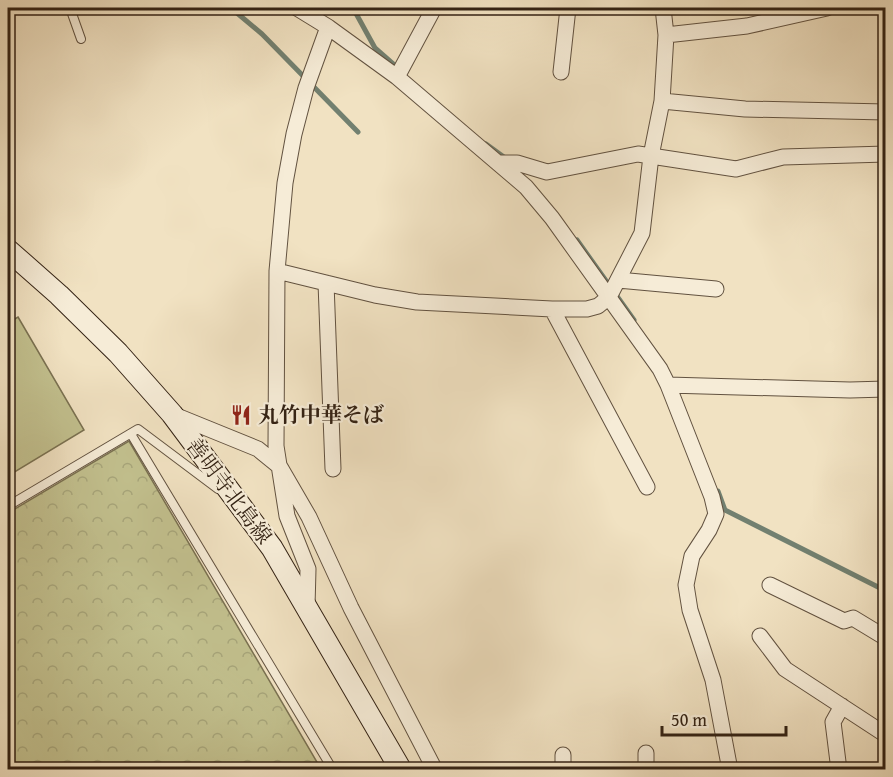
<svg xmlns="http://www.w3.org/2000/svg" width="893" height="777" viewBox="0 0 893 777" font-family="'Gentium Book Plus','Noto Serif JP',serif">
  <defs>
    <pattern id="park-crowns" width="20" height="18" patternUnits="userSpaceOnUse" patternTransform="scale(1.5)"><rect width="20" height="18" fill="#c2c08e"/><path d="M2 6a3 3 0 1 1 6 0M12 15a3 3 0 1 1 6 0" fill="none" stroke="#a7a57a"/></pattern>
  </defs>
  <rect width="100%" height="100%" fill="#f1e2c2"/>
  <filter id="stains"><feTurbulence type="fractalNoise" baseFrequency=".00333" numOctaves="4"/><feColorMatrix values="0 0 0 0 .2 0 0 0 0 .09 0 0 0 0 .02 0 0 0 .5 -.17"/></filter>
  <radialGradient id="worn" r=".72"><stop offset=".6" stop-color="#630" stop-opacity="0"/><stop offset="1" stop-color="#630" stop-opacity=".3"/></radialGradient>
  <path fill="#c2c08e" stroke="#7a7151" stroke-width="1.5" d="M 18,317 L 84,430 L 8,476 L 8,323 Z"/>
  <path fill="url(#park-crowns)" stroke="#7a7151" stroke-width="1.5" d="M 129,441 L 321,769 L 18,769 L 8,754 L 8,513 Z"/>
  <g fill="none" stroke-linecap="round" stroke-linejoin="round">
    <path stroke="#728070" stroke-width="5" d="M 231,8 L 262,34 L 358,132
      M 353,8 L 375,48 L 400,70
      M 486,144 L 508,160
      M 577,240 L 634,320
      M 718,491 L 725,510 L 886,591"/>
    <g stroke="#625240" stroke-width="10">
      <path id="lane" d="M 70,8 L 81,39
        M 131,434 L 333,770
        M 8,506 L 138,429 L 218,489"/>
    </g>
    <g stroke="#625240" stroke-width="17">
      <path id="street" d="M 297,8 L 328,27 L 306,88 L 294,134 L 285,183 L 277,271 L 276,446 L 287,516 L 308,569 L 307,607
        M 328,27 L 397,77 L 526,187 L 552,218 L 660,369 L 668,385 L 712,497 L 716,514 L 709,530 L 692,556 L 686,585 L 690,610 L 713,680 L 730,770
        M 666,35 L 747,26 L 827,8
        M 561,72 L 568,8
        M 397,77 L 434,8
        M 662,101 L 745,109 L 886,112
        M 499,163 L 517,163 L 547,172 L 638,154 L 736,169 L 783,157 L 886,154
        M 277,271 L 375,295 L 417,302 L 552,309 L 587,309 L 598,306 L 609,297 L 642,233 L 651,156 L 662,101 L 666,35 L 663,8
        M 618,280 L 716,289
        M 326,283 L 333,469
        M 552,309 L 647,487
        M 668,385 L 850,390 L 886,389
        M 172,414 L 258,449 L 280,467 L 309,517 L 351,608 L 435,770
        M 770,585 L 844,621 L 853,618 L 886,638
        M 760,636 L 785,669 L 886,735
        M 646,753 L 646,770
        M 563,755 L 563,770
        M 839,770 L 833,722 L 842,706"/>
    </g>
    <g stroke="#332214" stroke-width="23">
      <path id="secondary" d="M 8,250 L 59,295 L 118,353 L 172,414 L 272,548 L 401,770"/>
    </g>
    <use href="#lane" stroke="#f6ecd7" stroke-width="8"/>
    <use href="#street" stroke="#f6ecd7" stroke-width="15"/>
    <use href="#secondary" stroke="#f6ecd7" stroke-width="21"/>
  </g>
  <defs>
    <g id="restaurant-bare" transform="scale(1.62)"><path d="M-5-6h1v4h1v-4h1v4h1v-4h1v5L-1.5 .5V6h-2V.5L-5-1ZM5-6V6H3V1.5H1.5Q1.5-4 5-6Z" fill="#8f2418" stroke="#f6ecd7" stroke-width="2.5" paint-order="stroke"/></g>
  </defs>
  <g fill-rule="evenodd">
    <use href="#restaurant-bare" x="241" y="415"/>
  </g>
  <g text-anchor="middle" stroke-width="4.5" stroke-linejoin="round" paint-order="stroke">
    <g font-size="21" font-weight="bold" fill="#332214" stroke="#f6ecd7" text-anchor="start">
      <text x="258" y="422">丸竹中華そば</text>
    </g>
    <g font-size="21" fill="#332214" stroke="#f6ecd7">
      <text transform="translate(229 491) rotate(53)" y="7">善明寺北島線</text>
    </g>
  </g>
  <rect width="893" height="777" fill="none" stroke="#f1e2c2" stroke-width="30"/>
  <rect x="9" y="9" width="875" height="759" fill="none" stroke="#332214" stroke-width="3"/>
  <rect x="15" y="15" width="863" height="747" fill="none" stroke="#332214" stroke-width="1.5"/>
  <path d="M662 726v9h124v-9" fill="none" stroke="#332214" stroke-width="3"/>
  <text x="671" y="726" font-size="18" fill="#332214" stroke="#f6ecd7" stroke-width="4.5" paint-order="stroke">50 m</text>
  <rect width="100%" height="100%" filter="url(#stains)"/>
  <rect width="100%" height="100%" fill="url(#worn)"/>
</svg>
